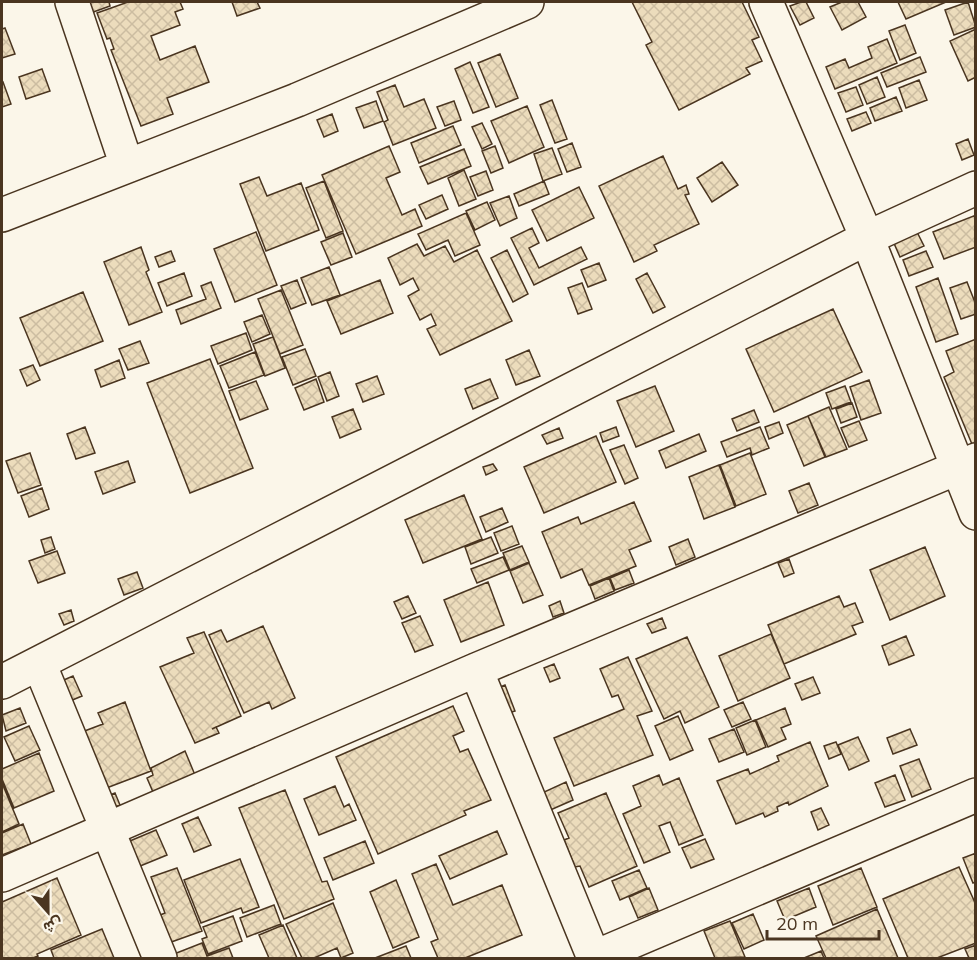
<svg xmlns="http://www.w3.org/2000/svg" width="977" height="960" viewBox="0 0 977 960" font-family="Mulish,Vazirmatn,sans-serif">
  <defs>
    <pattern id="building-cross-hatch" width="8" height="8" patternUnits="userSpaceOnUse" patternTransform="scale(1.5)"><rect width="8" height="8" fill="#ecdcbc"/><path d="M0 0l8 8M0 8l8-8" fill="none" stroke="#ccbda1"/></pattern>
  </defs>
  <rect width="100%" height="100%" fill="#fbf6e9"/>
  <path fill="url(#building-cross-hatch)" stroke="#4a3520" stroke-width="1.5" d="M 84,2 L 109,2 L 110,6 L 88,14 Z
    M 128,2 L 180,2 L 183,9 L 175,12 L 180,25 L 151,36 L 160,60 L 195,46 L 209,82 L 167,98 L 173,114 L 141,126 L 111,50 L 114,49 L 110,38 L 107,39 L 97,13 Z
    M 232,2 L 257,2 L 260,8 L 237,16 Z
    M 632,2 L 742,2 L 759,37 L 752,40 L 762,61 L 746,68 L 750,74 L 679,110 L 646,45 L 652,42 Z
    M 801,2 L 806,2 L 814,18 L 800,25 L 790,6 Z
    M 842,2 L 858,2 L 866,17 L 842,30 L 830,7 Z
    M 898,2 L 946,2 L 906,19 Z
    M 968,2 L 976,27 L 954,35 L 945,10 Z
    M 905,25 L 916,53 L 900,60 L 889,31 Z
    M 5,28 L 15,54 L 2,58 L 2,29 Z
    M 976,29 L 976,77 L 968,81 L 950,41 Z
    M 887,39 L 897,63 L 835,89 L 826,67 L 845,59 L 849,68 L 872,58 L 868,47 Z
    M 500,54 L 518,98 L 496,107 L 478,63 Z
    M 920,57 L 926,72 L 887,87 L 881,73 Z
    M 470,62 L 489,107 L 473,113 L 455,69 Z
    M 42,69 L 50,91 L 26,99 L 19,77 Z
    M 877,77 L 885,97 L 867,104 L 859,85 Z
    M 919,80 L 927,100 L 906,108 L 899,88 Z
    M 3,82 L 11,104 L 2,107 L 2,83 Z
    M 395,85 L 404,107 L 424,99 L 436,128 L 393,145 L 384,122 L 388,120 L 377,92 Z
    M 856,87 L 863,105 L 846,112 L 838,93 Z
    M 896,97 L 902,111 L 875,121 L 870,108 Z
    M 552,100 L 567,139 L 555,143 L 540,105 Z
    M 376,101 L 383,121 L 364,128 L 356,108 Z
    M 454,101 L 461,120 L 445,126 L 437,107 Z
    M 527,106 L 544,147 L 509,163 L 491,121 Z
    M 866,112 L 871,123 L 852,131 L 847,119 Z
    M 332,114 L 338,131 L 324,137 L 317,120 Z
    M 482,123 L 492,144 L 482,149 L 472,127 Z
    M 453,126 L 461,145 L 419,163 L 411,143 Z
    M 968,139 L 974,155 L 962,160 L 956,144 Z
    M 572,143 L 581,167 L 567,172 L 558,149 Z
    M 389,146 L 400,172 L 386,178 L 402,215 L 415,209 L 422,226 L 356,254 L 322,175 Z
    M 495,146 L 503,168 L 491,173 L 482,151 Z
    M 552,148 L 562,174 L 543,181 L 534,154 Z
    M 464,149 L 471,166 L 428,184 L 420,167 Z
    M 663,156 L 678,189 L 686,185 L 689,194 L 685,195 L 699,224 L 654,245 L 657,251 L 634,262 L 599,186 Z
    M 722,162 L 738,185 L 712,202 L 697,178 Z
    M 464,170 L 476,199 L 459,206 L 448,178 Z
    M 486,171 L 493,190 L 478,196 L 470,177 Z
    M 259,177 L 267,196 L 301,183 L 319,230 L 266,251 L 240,184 Z
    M 324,181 L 343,231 L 326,238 L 306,188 Z
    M 544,181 L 549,194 L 519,206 L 514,194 Z
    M 579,187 L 594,218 L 547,241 L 532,210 Z
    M 442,195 L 448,209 L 426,219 L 419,205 Z
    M 509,196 L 517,218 L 500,226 L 490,203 Z
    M 487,202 L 495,220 L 475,230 L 466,211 Z
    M 466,213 L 480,245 L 455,256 L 448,240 L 426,250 L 418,234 Z
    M 976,215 L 976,247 L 944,259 L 933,232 Z
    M 532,228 L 539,243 L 529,248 L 539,268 L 581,247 L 587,259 L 534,285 L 511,238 Z
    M 916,230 L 924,246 L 900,257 L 893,241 Z
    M 256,232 L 277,285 L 235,302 L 214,249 Z
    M 343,233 L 352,257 L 331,265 L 321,242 Z
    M 417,244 L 424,256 L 445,246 L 454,262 L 477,250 L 512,321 L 440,355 L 427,329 L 436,325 L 431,314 L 420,320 L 408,296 L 419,290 L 413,278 L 400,285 L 388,258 Z
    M 141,247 L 149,270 L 146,272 L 162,312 L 129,325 L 104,262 Z
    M 507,250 L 528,294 L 513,302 L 491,258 Z
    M 171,251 L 175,261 L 159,267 L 155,257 Z
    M 926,251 L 933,267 L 909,276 L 903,260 Z
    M 599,263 L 606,280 L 588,287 L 581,270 Z
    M 329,267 L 340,295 L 312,305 L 301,278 Z
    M 184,273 L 192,296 L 167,306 L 158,283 Z
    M 647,273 L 665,307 L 653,313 L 636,279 Z
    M 938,278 L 958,334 L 936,342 L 916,287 Z
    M 297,280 L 306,303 L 291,309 L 281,286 Z
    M 380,280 L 393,313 L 341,334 L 327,301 Z
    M 211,282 L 221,308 L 181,324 L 176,310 L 206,299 L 201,286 Z
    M 967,282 L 976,305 L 976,314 L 961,319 L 950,288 Z
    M 582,283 L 592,309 L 578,314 L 568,288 Z
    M 281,290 L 303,345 L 280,354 L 258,299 Z
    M 83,292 L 103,341 L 40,366 L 20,318 Z
    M 833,309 L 862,372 L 774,412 L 746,349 Z
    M 262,315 L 270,334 L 252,342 L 244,322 Z
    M 246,333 L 252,350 L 218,364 L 211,346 Z
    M 273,337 L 285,368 L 265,376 L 253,344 Z
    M 976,339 L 976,448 L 974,449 L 944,377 L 954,372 L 946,351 Z
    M 140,341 L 149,363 L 128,370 L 119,349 Z
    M 305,349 L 316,376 L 293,385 L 282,357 Z
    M 529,350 L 540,376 L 516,385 L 506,360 Z
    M 255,352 L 264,375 L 229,388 L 220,366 Z
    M 210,359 L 253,468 L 190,493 L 147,383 Z
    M 119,360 L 125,378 L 101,387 L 95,370 Z
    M 33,365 L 40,380 L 27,386 L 20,370 Z
    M 330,372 L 339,396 L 327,401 L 318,377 Z
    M 377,376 L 384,394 L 363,402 L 356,384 Z
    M 316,379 L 324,402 L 304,410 L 295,388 Z
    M 490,379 L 498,398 L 473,409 L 465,389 Z
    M 869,380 L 881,413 L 861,420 L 850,387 Z
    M 256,381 L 268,409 L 240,420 L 229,391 Z
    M 655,386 L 674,431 L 636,447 L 617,401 Z
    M 845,386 L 851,402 L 832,409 L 826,393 Z
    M 852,403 L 857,417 L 841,423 L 836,409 Z
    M 829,407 L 847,449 L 826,457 L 808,416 Z
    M 353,409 L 361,429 L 340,438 L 332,417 Z
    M 754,410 L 759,422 L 737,431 L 732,419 Z
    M 808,416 L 825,457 L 804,466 L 787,425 Z
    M 859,421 L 867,440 L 849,447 L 841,428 Z
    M 779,422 L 783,433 L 769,439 L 765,427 Z
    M 85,427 L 95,453 L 76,459 L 67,434 Z
    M 616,427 L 619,436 L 603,442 L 600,433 Z
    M 760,427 L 769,448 L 752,455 L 750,448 L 727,457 L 721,442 Z
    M 559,428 L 563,438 L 547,444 L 542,435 Z
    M 699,434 L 706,451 L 666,468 L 659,451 Z
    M 596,436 L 616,482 L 544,513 L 524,467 Z
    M 624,445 L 638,478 L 625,484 L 610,450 Z
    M 30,453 L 41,485 L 18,493 L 6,461 Z
    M 750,453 L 766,494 L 736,506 L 720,465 Z
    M 128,461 L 135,482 L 103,494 L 95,472 Z
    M 493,464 L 497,470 L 486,475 L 483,467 Z
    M 719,465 L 735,507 L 704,519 L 689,477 Z
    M 809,483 L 818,505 L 798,513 L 789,491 Z
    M 42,488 L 49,509 L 29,517 L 21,496 Z
    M 464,495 L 482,539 L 423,563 L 405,520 Z
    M 634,502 L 651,541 L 629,550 L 636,566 L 589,585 L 582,569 L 561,578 L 542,532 L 578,517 L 581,524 Z
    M 502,508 L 508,522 L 486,532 L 480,517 Z
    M 512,526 L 519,544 L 501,551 L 494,533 Z
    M 51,537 L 55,549 L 45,553 L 41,540 Z
    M 491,537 L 498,553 L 471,564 L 465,547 Z
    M 688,539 L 695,557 L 676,565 L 669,547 Z
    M 522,546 L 529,562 L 510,570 L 503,553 Z
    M 925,547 L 945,596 L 890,620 L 870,570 Z
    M 57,551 L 65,573 L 38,583 L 29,561 Z
    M 503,557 L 509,570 L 477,583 L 471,569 Z
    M 789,559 L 794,573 L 784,577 L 778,563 Z
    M 529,563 L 543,595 L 523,603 L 510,571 Z
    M 629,570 L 634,583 L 615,590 L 610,578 Z
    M 137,572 L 143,588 L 124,595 L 118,579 Z
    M 609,578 L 614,591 L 595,599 L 590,586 Z
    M 488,582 L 504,625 L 461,642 L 444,600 Z
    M 408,596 L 416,613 L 402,619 L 394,602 Z
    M 839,596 L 844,607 L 855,603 L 863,622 L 852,626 L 856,634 L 784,664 L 768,625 Z
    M 560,601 L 564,613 L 553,617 L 549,606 Z
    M 71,610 L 74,621 L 64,625 L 59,614 Z
    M 420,616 L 433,645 L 415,652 L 402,623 Z
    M 662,618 L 666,628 L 652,633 L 647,624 Z
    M 263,626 L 295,698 L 272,709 L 269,702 L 244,713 L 209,635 L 221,630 L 227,642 Z
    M 204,632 L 241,716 L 212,729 L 216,727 L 219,733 L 195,743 L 160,667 L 194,653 L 187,638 Z
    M 771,634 L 790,678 L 738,701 L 719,656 Z
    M 906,636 L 914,655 L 889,665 L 882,646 Z
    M 687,637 L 719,707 L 685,723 L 680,711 L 664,719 L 636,659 Z
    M 628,657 L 652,711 L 637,716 L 653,755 L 574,786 L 554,738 L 624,709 L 618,695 L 612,697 L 600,669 Z
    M 554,664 L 560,678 L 550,682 L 544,668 Z
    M 73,676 L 82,696 L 58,706 L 50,686 Z
    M 813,677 L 820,693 L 802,700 L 795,684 Z
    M 505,685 L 515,711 L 497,717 L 488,692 Z
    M 125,702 L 151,771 L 96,792 L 74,735 L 103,724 L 98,713 Z
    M 743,702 L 751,719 L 732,727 L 724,710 Z
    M 453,706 L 464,731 L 453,736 L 460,752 L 468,749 L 491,800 L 464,811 L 466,815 L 378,854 L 336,757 Z
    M 20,708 L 26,723 L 6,731 L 2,715 Z
    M 785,708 L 791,724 L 781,728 L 786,739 L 768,747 L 756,720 Z
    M 678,716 L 693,750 L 670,760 L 655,726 Z
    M 755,720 L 766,747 L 747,755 L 736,728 Z
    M 29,726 L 40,750 L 15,761 L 4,737 Z
    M 734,729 L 744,752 L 719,762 L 709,739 Z
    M 910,729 L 917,745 L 893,754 L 887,738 Z
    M 858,737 L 869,761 L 849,770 L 838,745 Z
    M 810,742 L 828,786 L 789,805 L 788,802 L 777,807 L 778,811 L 765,817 L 763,813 L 736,824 L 717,781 L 748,769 L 750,774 L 779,761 L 777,756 Z
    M 836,742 L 841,754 L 829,759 L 824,746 Z
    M 185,751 L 195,775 L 153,792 L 147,778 L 153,775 L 151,768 Z
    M 39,753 L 54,791 L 14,808 L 2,779 L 2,769 Z
    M 919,759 L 931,789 L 912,797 L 900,766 Z
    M 659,775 L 663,785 L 679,778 L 703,835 L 679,845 L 670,822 L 659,826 L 670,852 L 644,863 L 623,814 L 641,806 L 633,786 Z
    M 895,775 L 905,800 L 885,807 L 875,783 Z
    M 566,782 L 573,800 L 539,815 L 531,798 Z
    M 2,783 L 19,824 L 2,832 Z
    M 335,786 L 344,807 L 349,804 L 356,820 L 319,835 L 304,799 Z
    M 285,790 L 322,882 L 327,881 L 334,899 L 284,919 L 239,808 Z
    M 115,793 L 120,805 L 102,813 L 97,800 Z
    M 606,793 L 637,866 L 589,887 L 580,866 L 575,867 L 564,840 L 569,838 L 558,813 Z
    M 821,808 L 829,825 L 818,830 L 811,812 Z
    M 198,817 L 211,845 L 194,852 L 182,824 Z
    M 23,824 L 31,844 L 2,855 L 2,833 Z
    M 156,830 L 167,855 L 128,871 L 118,846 Z
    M 497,831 L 507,854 L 450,879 L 439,856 Z
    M 705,839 L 714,859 L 691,868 L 682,848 Z
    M 365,841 L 374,863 L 333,880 L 324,858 Z
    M 976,853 L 976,882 L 973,883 L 963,858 Z
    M 240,859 L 259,907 L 243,913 L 241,908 L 201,923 L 184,880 Z
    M 436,864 L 453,905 L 502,885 L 522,935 L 465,958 L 438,958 L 431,942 L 438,939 L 412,874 Z
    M 959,867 L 976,905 L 976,943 L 937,958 L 908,958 L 883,899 Z
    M 177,868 L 202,931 L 163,945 L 153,918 L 165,913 L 151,877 Z
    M 861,868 L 877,907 L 833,925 L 818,886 Z
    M 639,870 L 647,888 L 620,900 L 612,881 Z
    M 57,878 L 81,935 L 37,954 L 38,956 L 33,958 L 2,958 L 2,902 Z
    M 396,880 L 419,937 L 393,948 L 370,892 Z
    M 649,888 L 658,910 L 638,918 L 629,897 Z
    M 809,888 L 816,907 L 785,920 L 777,901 Z
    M 333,903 L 353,953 L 341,958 L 337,948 L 314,958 L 302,958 L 286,924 Z
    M 274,905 L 281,924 L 247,937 L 240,918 Z
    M 877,909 L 898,958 L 826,958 L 816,936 Z
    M 753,914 L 764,940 L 744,949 L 732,923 Z
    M 233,916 L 242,941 L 208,954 L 202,939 L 207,937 L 203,927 Z
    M 730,921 L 745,957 L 715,958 L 704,931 Z
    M 283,925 L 297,958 L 269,958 L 259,935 Z
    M 102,929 L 114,958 L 54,958 L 51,950 Z
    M 202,943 L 207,956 L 229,948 L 233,958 L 175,958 L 174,954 Z
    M 976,945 L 976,958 L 969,958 L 965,949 Z
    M 406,946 L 411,958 L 375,958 Z
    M 821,951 L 824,958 L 804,958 Z"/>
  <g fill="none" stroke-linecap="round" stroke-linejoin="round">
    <g stroke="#4a3520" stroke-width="36">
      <path id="minor" d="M 72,2 L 127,166
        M 766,2 L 867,238 L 976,513
        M 2,215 L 297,100 L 527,2
        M 39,663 L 160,958
        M 476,670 L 594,958
        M 2,682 L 867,238 L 976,188
        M 2,875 L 476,670 L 976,460
        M 593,958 L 976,795"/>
    </g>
    <use href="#minor" stroke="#fbf6e9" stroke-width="33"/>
  </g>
  <rect width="977" height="960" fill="none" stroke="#4a3520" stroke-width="6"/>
  <g transform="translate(48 912) rotate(159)" stroke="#fbf6e9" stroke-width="4.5" paint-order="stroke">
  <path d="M0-4.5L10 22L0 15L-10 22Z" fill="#4a3520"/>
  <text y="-9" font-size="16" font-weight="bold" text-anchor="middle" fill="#4a3520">ش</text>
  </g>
  <path d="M767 930v9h112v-9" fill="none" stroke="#4a3520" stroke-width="3"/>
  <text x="776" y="930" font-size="18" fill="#4a3520" stroke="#fbf6e9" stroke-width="4.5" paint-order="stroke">20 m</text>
</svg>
